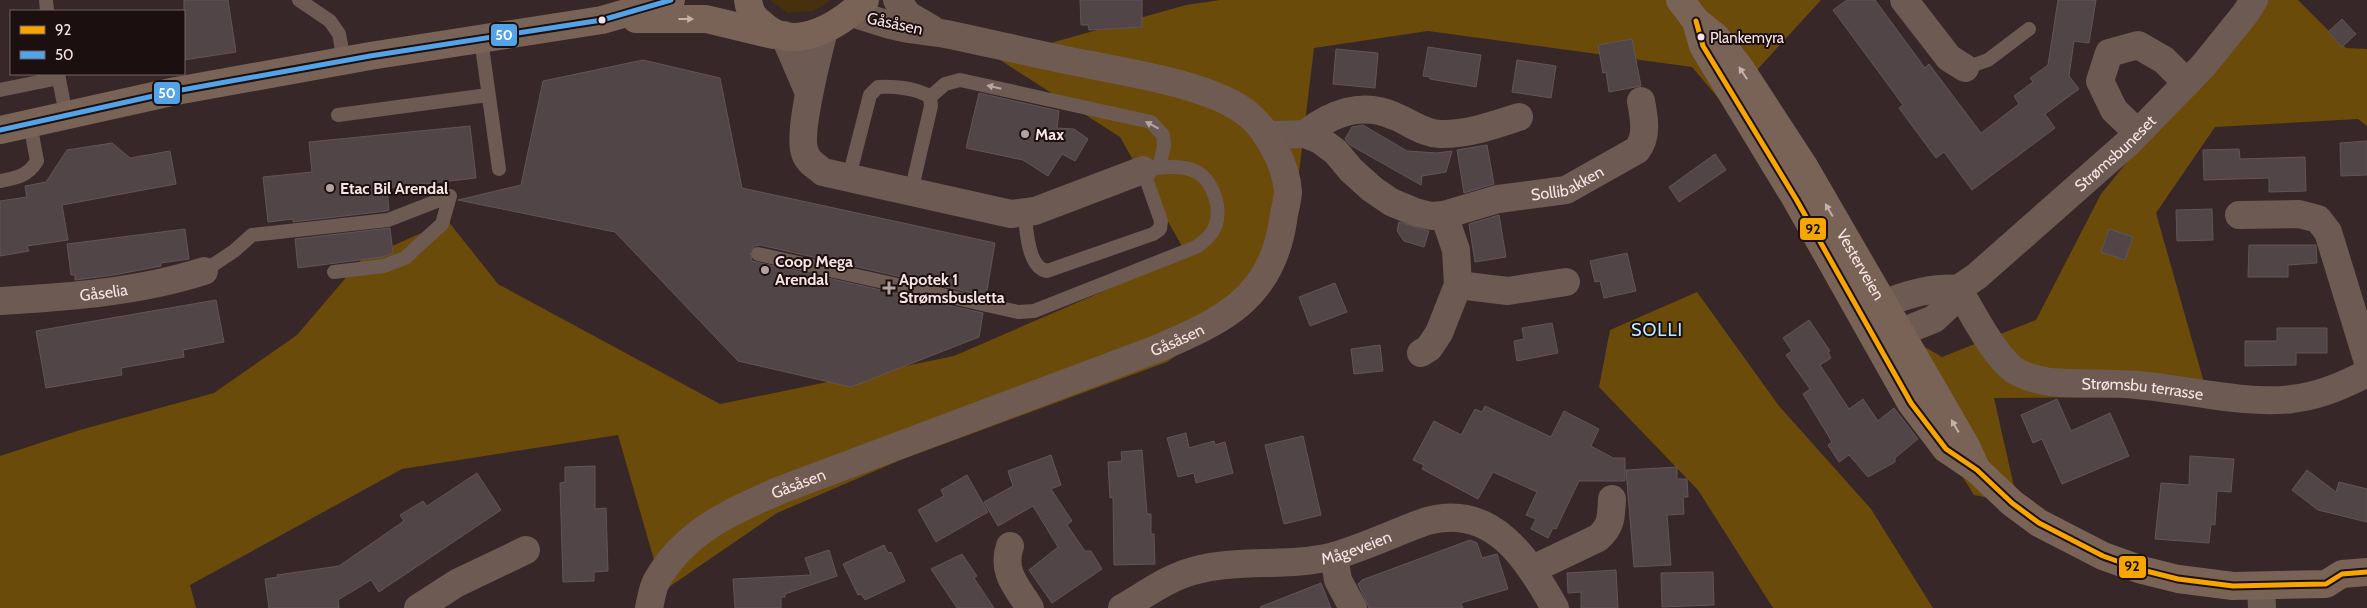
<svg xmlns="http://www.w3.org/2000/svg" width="2367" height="608" viewBox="0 0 2367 608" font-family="Cabin,sans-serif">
  <rect width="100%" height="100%" fill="#372729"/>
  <path fill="#47310c" d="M 770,0 L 831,0 L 813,11 L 788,13 Z"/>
  <path fill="#6b4b09" d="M 1220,0 L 1821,0 L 1757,70 L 1875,318 L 1942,357 L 2036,320 L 2101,194 L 2259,0 L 2298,0 L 2346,48 L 2367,49 L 2367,126 L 2358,119 L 2215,127 L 2156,213 L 2205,386 L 2137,397 L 1994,398 L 2018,504 L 1974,495 L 1825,260 L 1753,139 L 1692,67 L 1428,31 L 1314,48 L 1297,189 L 1257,299 L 1167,362 L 903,459 L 777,513 L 663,591 L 618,435 L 402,469 L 190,585 L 196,608 L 0,608 L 0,456 L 80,430 L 214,393 L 297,335 L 361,260 L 448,221 L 498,284 L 720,404 L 954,356 L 1187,255 L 1120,137 L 997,58 L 1186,5 Z
    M 1697,292 L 1779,406 L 1871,509 L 1933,608 L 1773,608 L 1698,490 L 1599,387 L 1610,330 Z"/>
  <path fill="#524548" stroke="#615558" d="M 184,0 L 228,0 L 236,52 L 184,60 Z
    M 1080,0 L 1142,0 L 1142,27 L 1089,30 L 1088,25 L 1081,25 Z
    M 1847,0 L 1875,0 L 1925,68 L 1929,64 L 1981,133 L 2019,104 L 2014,96 L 2033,82 L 2030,78 L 2048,65 L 2058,0 L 2096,0 L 2089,43 L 2074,41 L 2069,76 L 2079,89 L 2045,114 L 2055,128 L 1972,190 L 1944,152 L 1936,158 L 1899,108 L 1903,105 L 1833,10 Z
    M 2342,19 L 2356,34 L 2342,47 L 2328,32 Z
    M 1632,39 L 1641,86 L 1609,92 L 1606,72 L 1603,73 L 1598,45 Z
    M 1428,47 L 1481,55 L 1476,87 L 1430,79 L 1430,77 L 1423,76 Z
    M 1336,49 L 1378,53 L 1375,88 L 1333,84 Z
    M 643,60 L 720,78 L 742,188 L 995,243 L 986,296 L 760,245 L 755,246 L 750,252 L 752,261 L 983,313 L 979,337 L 851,387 L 738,361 L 615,232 L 458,200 L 521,185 L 543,81 Z
    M 1517,60 L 1556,66 L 1551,98 L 1512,92 Z
    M 979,93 L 1059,111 L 1057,128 L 1074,129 L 1088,139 L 1075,161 L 1062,154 L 1048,176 L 1023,160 L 966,148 Z
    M 1363,125 L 1407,151 L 1437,153 L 1452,151 L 1446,172 L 1422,176 L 1421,185 L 1350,145 L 1345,139 L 1352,127 Z
    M 470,126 L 476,178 L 387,188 L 389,210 L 386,211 L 293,222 L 293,219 L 268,222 L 263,177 L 312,172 L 309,142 Z
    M 2367,141 L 2367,175 L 2341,176 L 2340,143 Z
    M 112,143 L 130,158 L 170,151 L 176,184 L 62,205 L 68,240 L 27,246 L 29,251 L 0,256 L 0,201 L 27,197 L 25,186 L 46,182 L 67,150 Z
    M 1487,145 L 1494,184 L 1464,193 L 1457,150 Z
    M 2239,149 L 2240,159 L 2305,157 L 2306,191 L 2269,192 L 2269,178 L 2204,180 L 2203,150 Z
    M 1715,154 L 1726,170 L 1679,202 L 1669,187 Z
    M 2212,209 L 2213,240 L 2177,241 L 2176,210 Z
    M 1499,215 L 1506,257 L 1475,262 L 1469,224 Z
    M 1399,222 L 1429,231 L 1424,247 L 1404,241 L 1397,231 Z
    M 390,228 L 393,253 L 382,257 L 298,268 L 295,239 Z
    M 185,229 L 189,259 L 161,263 L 161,266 L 114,275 L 75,280 L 75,275 L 71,275 L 67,244 Z
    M 2109,229 L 2133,237 L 2125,260 L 2101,252 Z
    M 2249,245 L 2316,245 L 2317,263 L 2288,265 L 2288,277 L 2248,277 Z
    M 1627,253 L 1636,291 L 1604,298 L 1600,281 L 1595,282 L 1590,261 Z
    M 1335,283 L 1347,312 L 1310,326 L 1299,297 Z
    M 216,300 L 224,342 L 183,350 L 184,357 L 121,368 L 122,375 L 46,388 L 36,331 Z
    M 1809,320 L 1830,351 L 1828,352 L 1831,358 L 1820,365 L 1849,409 L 1863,399 L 1878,421 L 1894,408 L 1918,439 L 1895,458 L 1895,462 L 1868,477 L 1849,455 L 1839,462 L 1828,445 L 1832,442 L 1803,394 L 1810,389 L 1786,355 L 1792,351 L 1783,338 Z
    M 1552,323 L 1558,353 L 1517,361 L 1514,341 L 1524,339 L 1522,328 Z
    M 2277,328 L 2327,328 L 2327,353 L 2296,353 L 2296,365 L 2245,366 L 2245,341 L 2277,341 Z
    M 1380,345 L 1383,371 L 1354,374 L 1351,349 Z
    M 2057,399 L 2071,431 L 2110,413 L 2129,456 L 2062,484 L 2042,439 L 2033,443 L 2021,415 Z
    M 1485,406 L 1551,437 L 1564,411 L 1599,429 L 1591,446 L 1613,458 L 1625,458 L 1625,481 L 1579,481 L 1556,529 L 1553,528 L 1548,538 L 1531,529 L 1536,519 L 1526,515 L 1537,492 L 1493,472 L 1478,499 L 1422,469 L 1424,465 L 1413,460 L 1434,421 L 1461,435 L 1475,409 L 1482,412 Z
    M 1186,433 L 1189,448 L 1214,441 L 1215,445 L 1225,442 L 1233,473 L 1196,483 L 1194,473 L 1178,477 L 1167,438 Z
    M 1303,436 L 1321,515 L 1284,524 L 1265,445 Z
    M 1142,450 L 1147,514 L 1151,514 L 1151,534 L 1154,534 L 1155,564 L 1114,565 L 1113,497 L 1110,498 L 1108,462 L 1122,461 L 1121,452 Z
    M 1051,455 L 1061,485 L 1051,489 L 1072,521 L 1067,525 L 1085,551 L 1091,551 L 1102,569 L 1052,603 L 1029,570 L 1058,547 L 1033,506 L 998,526 L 984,502 L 1013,486 L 1008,471 Z
    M 2190,456 L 2234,459 L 2231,492 L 2217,491 L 2215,525 L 2211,524 L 2209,543 L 2155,539 L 2161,483 L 2189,485 Z
    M 595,466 L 595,509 L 606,508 L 608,571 L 594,572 L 594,581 L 563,582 L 560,483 L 565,482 L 565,467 Z
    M 1677,467 L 1677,479 L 1687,479 L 1688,497 L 1683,497 L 1684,514 L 1667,515 L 1671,565 L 1634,567 L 1626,470 Z
    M 2307,470 L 2336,492 L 2339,482 L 2367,489 L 2367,522 L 2318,510 L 2292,490 Z
    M 477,473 L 501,510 L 379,592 L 371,580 L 338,600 L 339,608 L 269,608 L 265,579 L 278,577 L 277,575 L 339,566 L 404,521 L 400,515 L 423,501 L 427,506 Z
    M 967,475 L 988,512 L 936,542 L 918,510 L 944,496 L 941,490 Z
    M 1470,540 L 1477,543 L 1482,558 L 1497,554 L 1508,589 L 1461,603 L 1463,608 L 1369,608 L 1358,584 L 1362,580 Z
    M 884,545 L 888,553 L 891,552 L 905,581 L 865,600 L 861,594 L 858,595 L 843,564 Z
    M 829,550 L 837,576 L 785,594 L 785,597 L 781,597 L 781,608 L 735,608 L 733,579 L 811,575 L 805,558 Z
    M 962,554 L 977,576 L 974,578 L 994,608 L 957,608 L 931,569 Z
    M 1616,570 L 1618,608 L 1581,608 L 1581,592 L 1568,593 L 1567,573 Z
    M 1713,572 L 1714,605 L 1662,607 L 1661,573 Z
    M 1321,583 L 1331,608 L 1261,608 L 1260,607 Z"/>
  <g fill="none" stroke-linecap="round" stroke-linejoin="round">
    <path stroke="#6c5a53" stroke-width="14" d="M 46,0 L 47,11
      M 299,0 L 330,21 L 339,34 L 344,60
      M 481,39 L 499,169
      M 1965,68 L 1988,60 L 2029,29
      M 58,74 L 66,115
      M 0,90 L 59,78
      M 930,97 L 945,84 L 960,80 L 1151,122 L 1163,135 L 1164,146 L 1159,167
      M 338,115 L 488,95
      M 849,177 L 870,95 L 878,87 C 894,86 917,88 930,97 L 931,106 L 911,192
      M 0,181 C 16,178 28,176 37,161 L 30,123
      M 758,254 L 1018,312 L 1034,311 L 1196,247 C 1204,242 1211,236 1215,227 C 1222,209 1214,182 1197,172 C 1182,164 1159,167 1143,170 L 1161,221 L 1160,229 L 1153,234 L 1047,271 C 1028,268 1026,229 1025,214
      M 204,271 L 234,251 L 252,235 L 388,220 L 450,196
      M 334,272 L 384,266 L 405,258 L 442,224 L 450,196"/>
    <g stroke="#6c5a53" stroke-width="28">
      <path d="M 1904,0 L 1949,58 L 1965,68"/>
      <path d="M 824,30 C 818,55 797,133 805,153 C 808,162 816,166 823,172 L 1011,214 L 1035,211 L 1143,170"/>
      <path d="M 784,35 L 809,93"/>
      <path d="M 2137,132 L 2114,110 L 2100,81 L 2109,53 L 2138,45 L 2164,60 L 2186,82"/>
      <path d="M 1305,134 C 1330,114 1362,101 1394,116 C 1410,122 1422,133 1440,134 C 1467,135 1494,125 1519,117"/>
      <path id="s1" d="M 1268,138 L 1275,135 L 1305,134 L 1320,140 L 1336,152 L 1351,170 L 1372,189 L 1391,202 L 1415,212 L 1431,216 L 1444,215 L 1498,199 L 1566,190 L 1637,150 C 1648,136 1644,118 1641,101"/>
      <path d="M 2239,215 L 2299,214 L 2318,219 L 2328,232 L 2367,359"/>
      <path d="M 1458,285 L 1508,291 L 1566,282"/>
      <path id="s2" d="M 1958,289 C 1973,313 1992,353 2014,370 C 2025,377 2037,380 2050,382 C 2079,385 2108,382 2137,385 C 2184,389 2247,405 2292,399 C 2319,396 2343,386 2367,373"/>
      <path id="s3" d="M 0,301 C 68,297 139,292 204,271"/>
      <path d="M 1862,313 C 1892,300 1925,286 1958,289"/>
      <path id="s4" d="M 1879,341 L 1934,319 L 1950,304 L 1958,289 L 1977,276 L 2129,142 L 2203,66 L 2245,14 L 2254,0"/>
      <path d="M 1421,353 L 1429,348 L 1439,333 L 1458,285 L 1456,250 L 1444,215"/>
      <path d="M 1010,546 C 1001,572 1017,587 1030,608"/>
      <path d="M 1334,556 L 1338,580 L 1353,608"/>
      <path d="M 1533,569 L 1598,538 C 1612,526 1611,516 1612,499"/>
      <path d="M 2261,586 L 2262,608"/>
      <path d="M 418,608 L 457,583 L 526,550"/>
      <path id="s5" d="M 1122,608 C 1145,595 1167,578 1193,571 C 1238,558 1288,568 1334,556 C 1363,548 1398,531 1427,521 C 1493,503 1527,559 1555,608"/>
    </g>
    <g stroke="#705b52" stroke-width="28">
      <path d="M 897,0 L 908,15 L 932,29"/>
      <path id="s6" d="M 649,608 C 651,600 652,590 656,582 C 683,532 733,510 783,489 L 1159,348 C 1224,320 1271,298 1283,221 C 1284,211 1288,200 1288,191 C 1286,165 1268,131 1249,115 C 1215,86 1135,74 1091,65 C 1044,56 998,45 951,35 C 933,31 913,31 895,26 C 881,23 866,17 852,13"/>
    </g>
    <g stroke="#796256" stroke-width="28">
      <path d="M 748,0 C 750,13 753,17 763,25 C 794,54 840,25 865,0"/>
      <path id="s7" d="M 1680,0 L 1696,21 L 1716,37 L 1740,68 L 1805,168 L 1966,446 L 1976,468"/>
      <path d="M 636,19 L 706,19 L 773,35"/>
      <path d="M 1696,21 L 1703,46 L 1796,199 L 1911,403 L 1946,449 L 1977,470 L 2012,503 L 2039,523 L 2103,556 L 2142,570 L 2178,579 L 2233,586 L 2326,584 L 2342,574 L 2367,572"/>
      <path d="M 0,130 L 176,91 L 370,56 L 602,20 L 671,0"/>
    </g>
    <g stroke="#1c0f0f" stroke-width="9">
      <path id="bus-1" d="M 1696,21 L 1703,46 L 1796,199 L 1911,403 L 1946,449 L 1977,470 L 2012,503 L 2039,523 L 2103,556 L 2142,570 L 2178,579 L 2233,586 L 2326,584 L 2342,574 L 2367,572"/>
    </g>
    <g stroke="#1c0f0f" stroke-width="9">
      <path id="bus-2" d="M 0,130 L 176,91 L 370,56 L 602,20 L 671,0"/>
    </g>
    <use href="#bus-1" stroke="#f7a600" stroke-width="5"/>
    <use href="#bus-2" stroke="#53a3e8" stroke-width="5"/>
  </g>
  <defs><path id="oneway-solid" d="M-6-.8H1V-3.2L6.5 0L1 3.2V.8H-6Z" transform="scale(1.25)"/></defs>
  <g fill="#c5b0ab">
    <use href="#oneway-solid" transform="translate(686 19)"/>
    <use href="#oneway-solid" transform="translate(1743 73) rotate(-123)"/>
    <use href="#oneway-solid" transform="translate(1829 210) rotate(-120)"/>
    <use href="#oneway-solid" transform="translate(1955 426) rotate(-120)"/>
  </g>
  <g fill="#b9a6a3">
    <use href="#oneway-solid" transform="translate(994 87) rotate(-167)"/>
    <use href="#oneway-solid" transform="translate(1152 125) rotate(-152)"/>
  </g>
  <g fill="#f8e4e4" stroke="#1c0f0f" stroke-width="2">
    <circle cx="602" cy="20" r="4.5"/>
    <circle cx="1701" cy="37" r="4.5"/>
  </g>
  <g fill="#b4a2a3" stroke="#1c0f0f" stroke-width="2">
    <circle cx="1025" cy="134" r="5"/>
    <circle cx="330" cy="188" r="5"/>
    <circle cx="765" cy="270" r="5"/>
    <path d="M886.5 280.5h5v5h5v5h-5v5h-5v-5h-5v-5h5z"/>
  </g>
  <g text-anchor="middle" stroke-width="4" stroke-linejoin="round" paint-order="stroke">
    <g font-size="15" fill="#f8e4e4" stroke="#1c0f0f" text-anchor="start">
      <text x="1710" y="43">Plankemyra</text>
    </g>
    <g font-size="16" fill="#f8e4e4" stroke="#1c0f0f">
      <text transform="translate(895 23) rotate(12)" y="6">Gåsåsen</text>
      <text dy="6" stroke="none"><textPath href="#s4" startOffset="306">Strømsbuneset</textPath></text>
      <text dy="6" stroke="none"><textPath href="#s1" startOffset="332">Sollibakken</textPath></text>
      <text dy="6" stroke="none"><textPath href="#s7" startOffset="322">Vesterveien</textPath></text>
      <text dy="6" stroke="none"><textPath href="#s3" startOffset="104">Gåselia</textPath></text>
      <text dy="6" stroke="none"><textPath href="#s6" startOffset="609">Gåsåsen</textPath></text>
      <text dy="6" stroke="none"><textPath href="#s2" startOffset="230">Strømsbu terrasse</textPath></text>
      <text dy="6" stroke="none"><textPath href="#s6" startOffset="204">Gåsåsen</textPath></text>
      <text dy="6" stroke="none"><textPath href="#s5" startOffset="246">Mågeveien</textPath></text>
    </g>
    <g font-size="16" font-weight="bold" fill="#f8e4e4" stroke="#1c0f0f" text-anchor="start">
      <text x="1035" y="140">Max</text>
      <text x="340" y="194">Etac Bil Arendal</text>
      <text x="775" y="267">Coop Mega<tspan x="775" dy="18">Arendal</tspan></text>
      <text x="899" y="285">Apotek 1<tspan x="899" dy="18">Strømsbusletta</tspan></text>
    </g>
    <g font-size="18" letter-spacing="1" fill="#b7edfe" stroke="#1c0f0f">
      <text x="1657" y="336">SOLLI</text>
    </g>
  </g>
  <g stroke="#1c0f0f" stroke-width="2">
    <rect x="490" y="23" width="28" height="24" rx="5" fill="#53a3e8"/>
    <rect x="153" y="81" width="28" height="24" rx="5" fill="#53a3e8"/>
    <rect x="1799" y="217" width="28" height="24" rx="5" fill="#f7a600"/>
    <rect x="2118" y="555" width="29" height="24" rx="5" fill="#f7a600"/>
  </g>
  <g font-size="14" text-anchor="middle" font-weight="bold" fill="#fff">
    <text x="504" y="40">50</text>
    <text x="167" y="98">50</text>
  </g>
  <g font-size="14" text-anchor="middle" font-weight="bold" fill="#111">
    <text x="1813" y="234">92</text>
    <text x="2132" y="571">92</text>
  </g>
  <rect x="10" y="10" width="175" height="65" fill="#1c0f0f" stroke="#746464"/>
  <rect x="20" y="26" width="25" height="8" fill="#f7a600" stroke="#746464"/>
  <text x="55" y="35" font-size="15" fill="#f8e4e4">92</text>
  <rect x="20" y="51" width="25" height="8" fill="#53a3e8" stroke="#746464"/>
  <text x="55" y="60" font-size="15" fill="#f8e4e4">50</text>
</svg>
